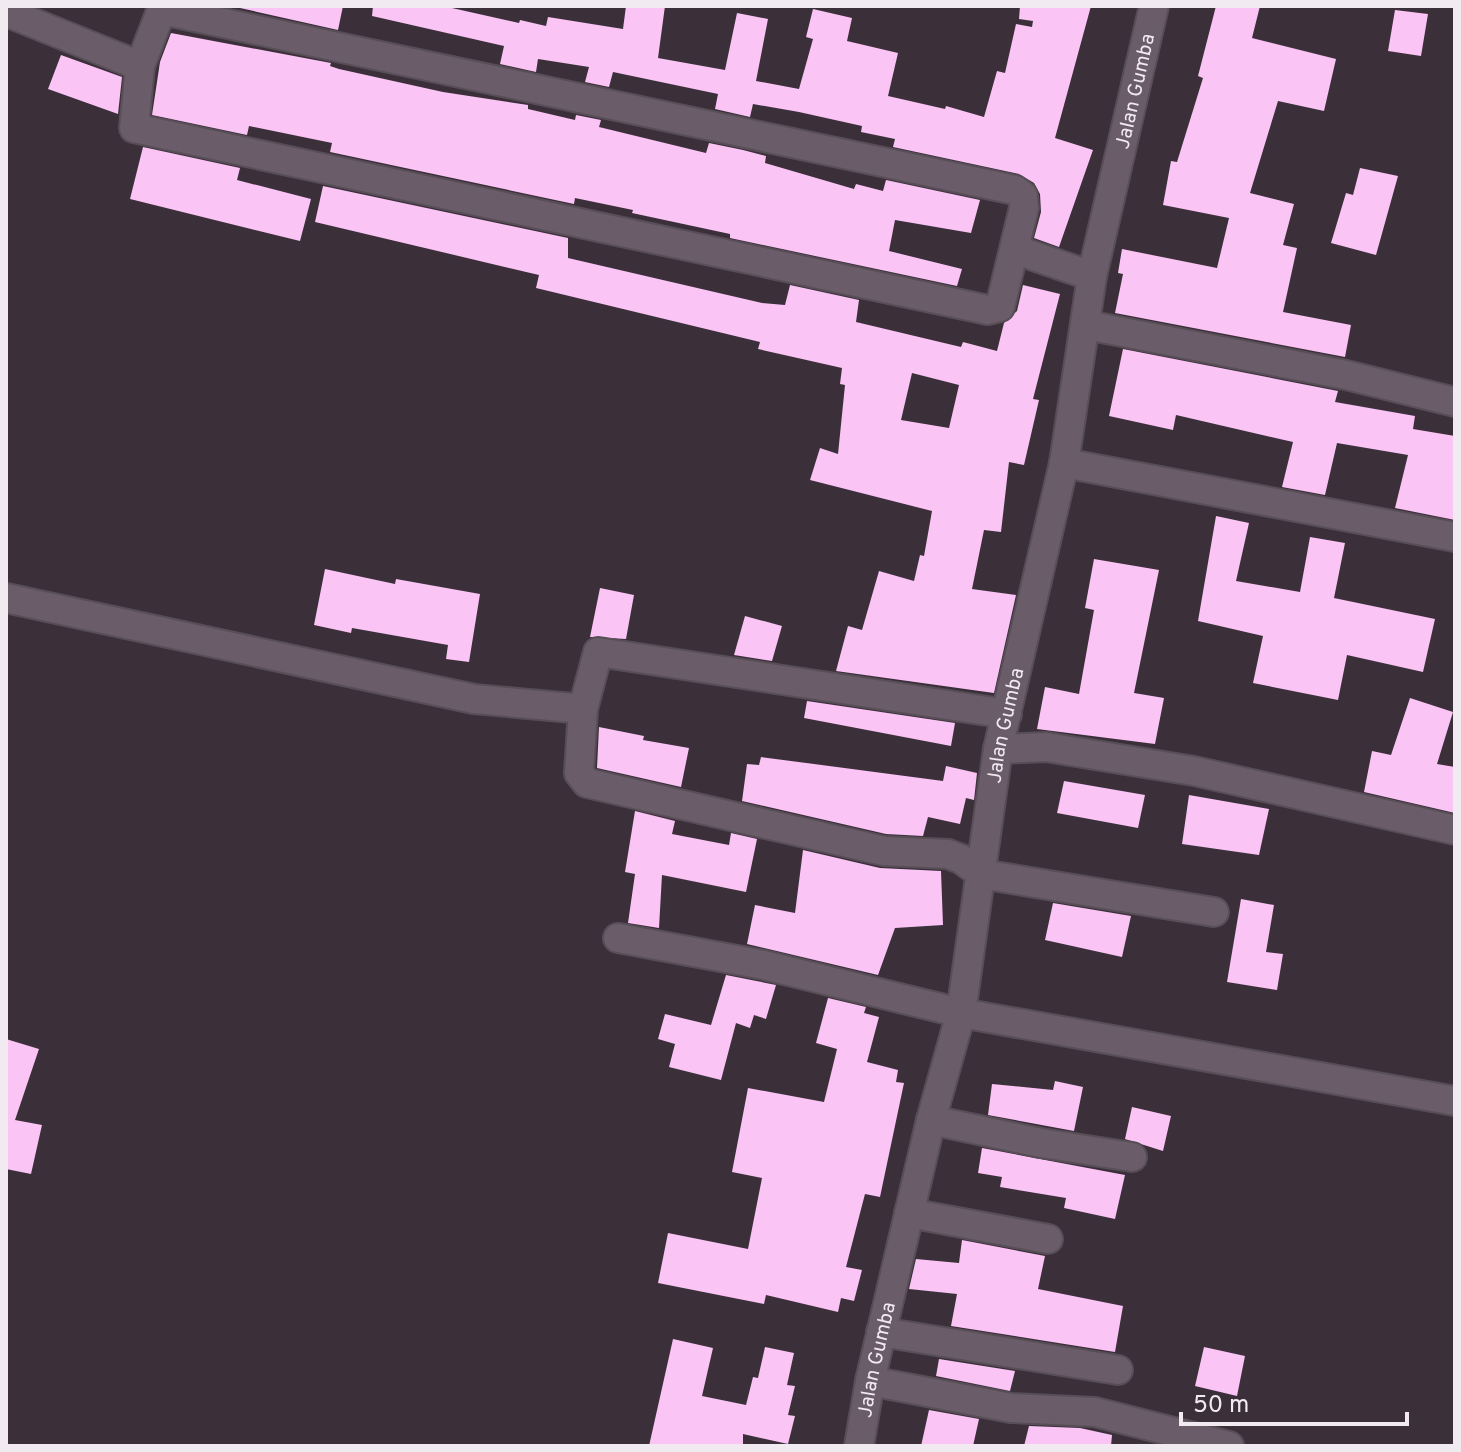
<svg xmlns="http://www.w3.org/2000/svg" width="1461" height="1452" viewBox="0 0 1461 1452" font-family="Overpass,sans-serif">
  <rect width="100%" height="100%" fill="#3b2f3a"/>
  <path fill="#fac4f5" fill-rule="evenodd" d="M 231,6 L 343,6 L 338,30 Z
    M 373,6 L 443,6 L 519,23 L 520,20 L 546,26 L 548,17 L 623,29 L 626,6 L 665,6 L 658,58 L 725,70 L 737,13 L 768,19 L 756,81 L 799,89 L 813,39 L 806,37 L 813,9 L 852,18 L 847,41 L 898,53 L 888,96 L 945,109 L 946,106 L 984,117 L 997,71 L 1005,73 L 1016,24 L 1032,27 L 1033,21 L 1019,19 L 1020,6 L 1091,6 L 1055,138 L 1093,150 L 1059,247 L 1034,238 L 1041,212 L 1040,194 L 1034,183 L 1019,174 L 893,147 L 895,139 L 861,132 L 862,126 L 799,112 L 753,104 L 750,117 L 715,109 L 718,94 L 613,72 L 609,87 L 585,82 L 589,67 L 538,59 L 536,72 L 500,64 L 504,46 L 372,16 Z
    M 1216,6 L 1260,6 L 1252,38 L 1336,59 L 1324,111 L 1278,101 L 1250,193 L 1294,204 L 1283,245 L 1297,248 L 1283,312 L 1351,325 L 1345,357 L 1115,313 L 1123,274 L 1118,273 L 1122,249 L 1217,268 L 1229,218 L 1163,205 L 1171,161 L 1177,162 L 1203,78 L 1198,76 Z
    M 1395,10 L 1428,14 L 1421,56 L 1388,51 Z
    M 171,33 L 331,63 L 330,66 L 339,69 L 443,92 L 528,105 L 528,109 L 575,120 L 576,115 L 601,120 L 599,127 L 706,153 L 709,143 L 743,150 L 766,156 L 765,163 L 854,189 L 856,184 L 883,191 L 886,180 L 980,200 L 971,233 L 895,220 L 889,251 L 962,269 L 957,286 L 730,238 L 730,234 L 632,213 L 633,210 L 575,198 L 574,204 L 330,152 L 332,143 L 249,126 L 247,135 L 152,115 L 160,62 Z
    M 61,55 L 122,77 L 118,114 L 48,89 Z
    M 143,147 L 240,168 L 237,180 L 311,199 L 300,241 L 130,199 Z
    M 1360,168 L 1398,176 L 1376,255 L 1331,243 L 1346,193 L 1353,195 Z
    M 323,186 L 568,238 L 568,258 L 762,303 L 785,305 L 790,285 L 859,300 L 856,322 L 961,347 L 963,342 L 997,351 L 1004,323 L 1017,311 L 1023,285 L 1060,294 L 1033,399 L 1039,400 L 1024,465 L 1009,462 L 1001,532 L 984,530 L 972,589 L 1016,595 L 994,693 L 836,671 L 848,626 L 862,630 L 879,571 L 914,581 L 920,555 L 924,556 L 932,511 L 810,480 L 820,448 L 838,454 L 845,385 L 840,384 L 842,368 L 758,349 L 760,342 L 536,288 L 539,275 L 315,222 ZM 912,373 L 959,385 L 949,428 L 901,420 Z
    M 1123,349 L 1338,391 L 1335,402 L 1415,416 L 1413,429 L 1455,436 L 1455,520 L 1395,508 L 1408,455 L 1337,443 L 1325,495 L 1282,487 L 1293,442 L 1176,415 L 1173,430 L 1109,416 Z
    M 1216,516 L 1249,523 L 1236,581 L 1300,592 L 1310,537 L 1345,543 L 1334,598 L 1435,619 L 1423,672 L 1347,655 L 1338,700 L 1253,683 L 1263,636 L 1198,621 Z
    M 1094,559 L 1159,570 L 1134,693 L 1164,698 L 1155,744 L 1037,729 L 1045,687 L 1079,694 L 1094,610 L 1085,608 Z
    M 325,569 L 395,584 L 396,579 L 480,594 L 469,662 L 446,659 L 448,645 L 352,628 L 351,633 L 314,625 Z
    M 600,588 L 634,595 L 626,639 L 590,637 Z
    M 745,616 L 782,626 L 772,661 L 734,655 Z
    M 1410,698 L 1453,712 L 1437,764 L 1455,767 L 1455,813 L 1364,792 L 1372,751 L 1391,755 Z
    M 807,701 L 955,723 L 951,746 L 804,718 Z
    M 599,727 L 644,736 L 643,740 L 689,748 L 681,787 L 597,768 Z
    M 761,757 L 943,781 L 946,766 L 977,773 L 974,800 L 966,798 L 960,824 L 928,817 L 923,836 L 886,834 L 742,801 L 747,764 L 759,765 Z
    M 1064,781 L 1145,795 L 1138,828 L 1057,813 Z
    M 1189,795 L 1269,809 L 1259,855 L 1182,844 Z
    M 635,811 L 675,821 L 672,834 L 729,845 L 731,833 L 757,839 L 746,892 L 662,875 L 659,928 L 628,923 L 635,874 L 625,872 Z
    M 803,850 L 880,868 L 941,871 L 943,925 L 895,928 L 878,975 L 747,944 L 755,905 L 795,913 Z
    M 1241,899 L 1274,905 L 1266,952 L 1283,954 L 1277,990 L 1227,982 Z
    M 1053,903 L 1131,916 L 1122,957 L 1045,940 Z
    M 726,975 L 776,985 L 766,1019 L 754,1015 L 750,1028 L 736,1023 L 721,1080 L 669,1067 L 675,1044 L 658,1039 L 665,1014 L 711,1025 Z
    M 828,998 L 866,1007 L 864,1013 L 879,1017 L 867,1062 L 898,1070 L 896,1082 L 904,1083 L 880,1197 L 865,1194 L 846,1267 L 862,1270 L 854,1301 L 841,1298 L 838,1312 L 766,1295 L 764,1304 L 658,1283 L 668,1233 L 748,1249 L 762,1178 L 732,1172 L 748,1088 L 824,1102 L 837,1049 L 816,1043 Z
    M 6,1039 L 39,1049 L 15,1120 L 42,1125 L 31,1174 L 6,1169 Z
    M 1055,1081 L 1083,1087 L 1074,1131 L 988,1115 L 992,1084 L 1053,1090 Z
    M 1132,1107 L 1171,1116 L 1163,1151 L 1125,1139 Z
    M 982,1148 L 1125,1175 L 1115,1219 L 1064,1208 L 1066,1198 L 1000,1187 L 1002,1177 L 978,1173 Z
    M 962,1240 L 1045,1256 L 1038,1289 L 1123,1306 L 1115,1352 L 951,1326 L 957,1294 L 909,1289 L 916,1259 L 959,1263 Z
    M 673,1339 L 713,1348 L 702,1396 L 746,1405 L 753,1377 L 758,1378 L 765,1347 L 794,1353 L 787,1385 L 795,1386 L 788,1415 L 795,1416 L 788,1444 L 743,1434 L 743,1446 L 649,1446 Z
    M 1204,1347 L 1245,1356 L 1237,1396 L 1195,1386 Z
    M 939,1359 L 1015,1371 L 1010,1391 L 936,1376 Z
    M 929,1410 L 979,1419 L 973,1446 L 921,1446 Z
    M 1029,1426 L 1080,1428 L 1112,1435 L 1111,1446 L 1024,1446 Z"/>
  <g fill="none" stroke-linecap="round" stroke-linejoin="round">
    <g stroke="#584e57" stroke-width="32">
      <g id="minor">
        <path d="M 162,10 L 1015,190 L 1023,196 L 1024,208 L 1000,307 L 988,310 L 134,128 L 140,66 L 163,6"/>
        <path d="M 6,12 L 140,66"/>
        <path d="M 1016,250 L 1092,276"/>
        <path d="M 1086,325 L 1346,375 L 1455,402"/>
        <path d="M 1064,463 L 1455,537"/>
        <path d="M 6,598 L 474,699 L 583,709 L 579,773 L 587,783 L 884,851 L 948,854 L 961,859 L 981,874 L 1214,912"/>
        <path d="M 583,709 L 598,652 L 1007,714"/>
        <path d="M 998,749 L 1046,747 L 1194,771 L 1455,830"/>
        <path d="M 618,938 L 764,965 L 961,1013 L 1455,1101"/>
        <path d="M 931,1120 L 1041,1143 L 1132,1157"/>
        <path d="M 909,1213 L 1048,1239"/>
        <path d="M 881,1332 L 1118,1370"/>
        <path d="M 870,1381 L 1011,1408 L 1095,1412 L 1229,1446"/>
        <path id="s1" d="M 859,1446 L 870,1381 L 931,1120 L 961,1013 L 998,749 L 1064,463 L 1092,276 L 1154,6"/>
      </g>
    </g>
    <use href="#minor" stroke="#6a5c68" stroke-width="28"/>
  </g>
  <g text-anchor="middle" stroke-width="8" stroke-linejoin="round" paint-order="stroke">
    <g font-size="20" fill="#f2eaf1" stroke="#3b2f3a">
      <text dy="7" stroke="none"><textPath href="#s1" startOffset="1384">Jalan Gumba</textPath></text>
      <text dy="7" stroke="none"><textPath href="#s1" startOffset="736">Jalan Gumba</textPath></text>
      <text dy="7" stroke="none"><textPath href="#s1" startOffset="88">Jalan Gumba</textPath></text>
    </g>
  </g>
  <rect width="1461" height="1452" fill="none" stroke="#f2eaf1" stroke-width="16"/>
  <path d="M1181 1412v12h226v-12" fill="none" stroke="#f2eaf1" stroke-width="4"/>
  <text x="1193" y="1412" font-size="24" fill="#f2eaf1" stroke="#3b2f3a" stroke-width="6" paint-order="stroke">50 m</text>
</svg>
